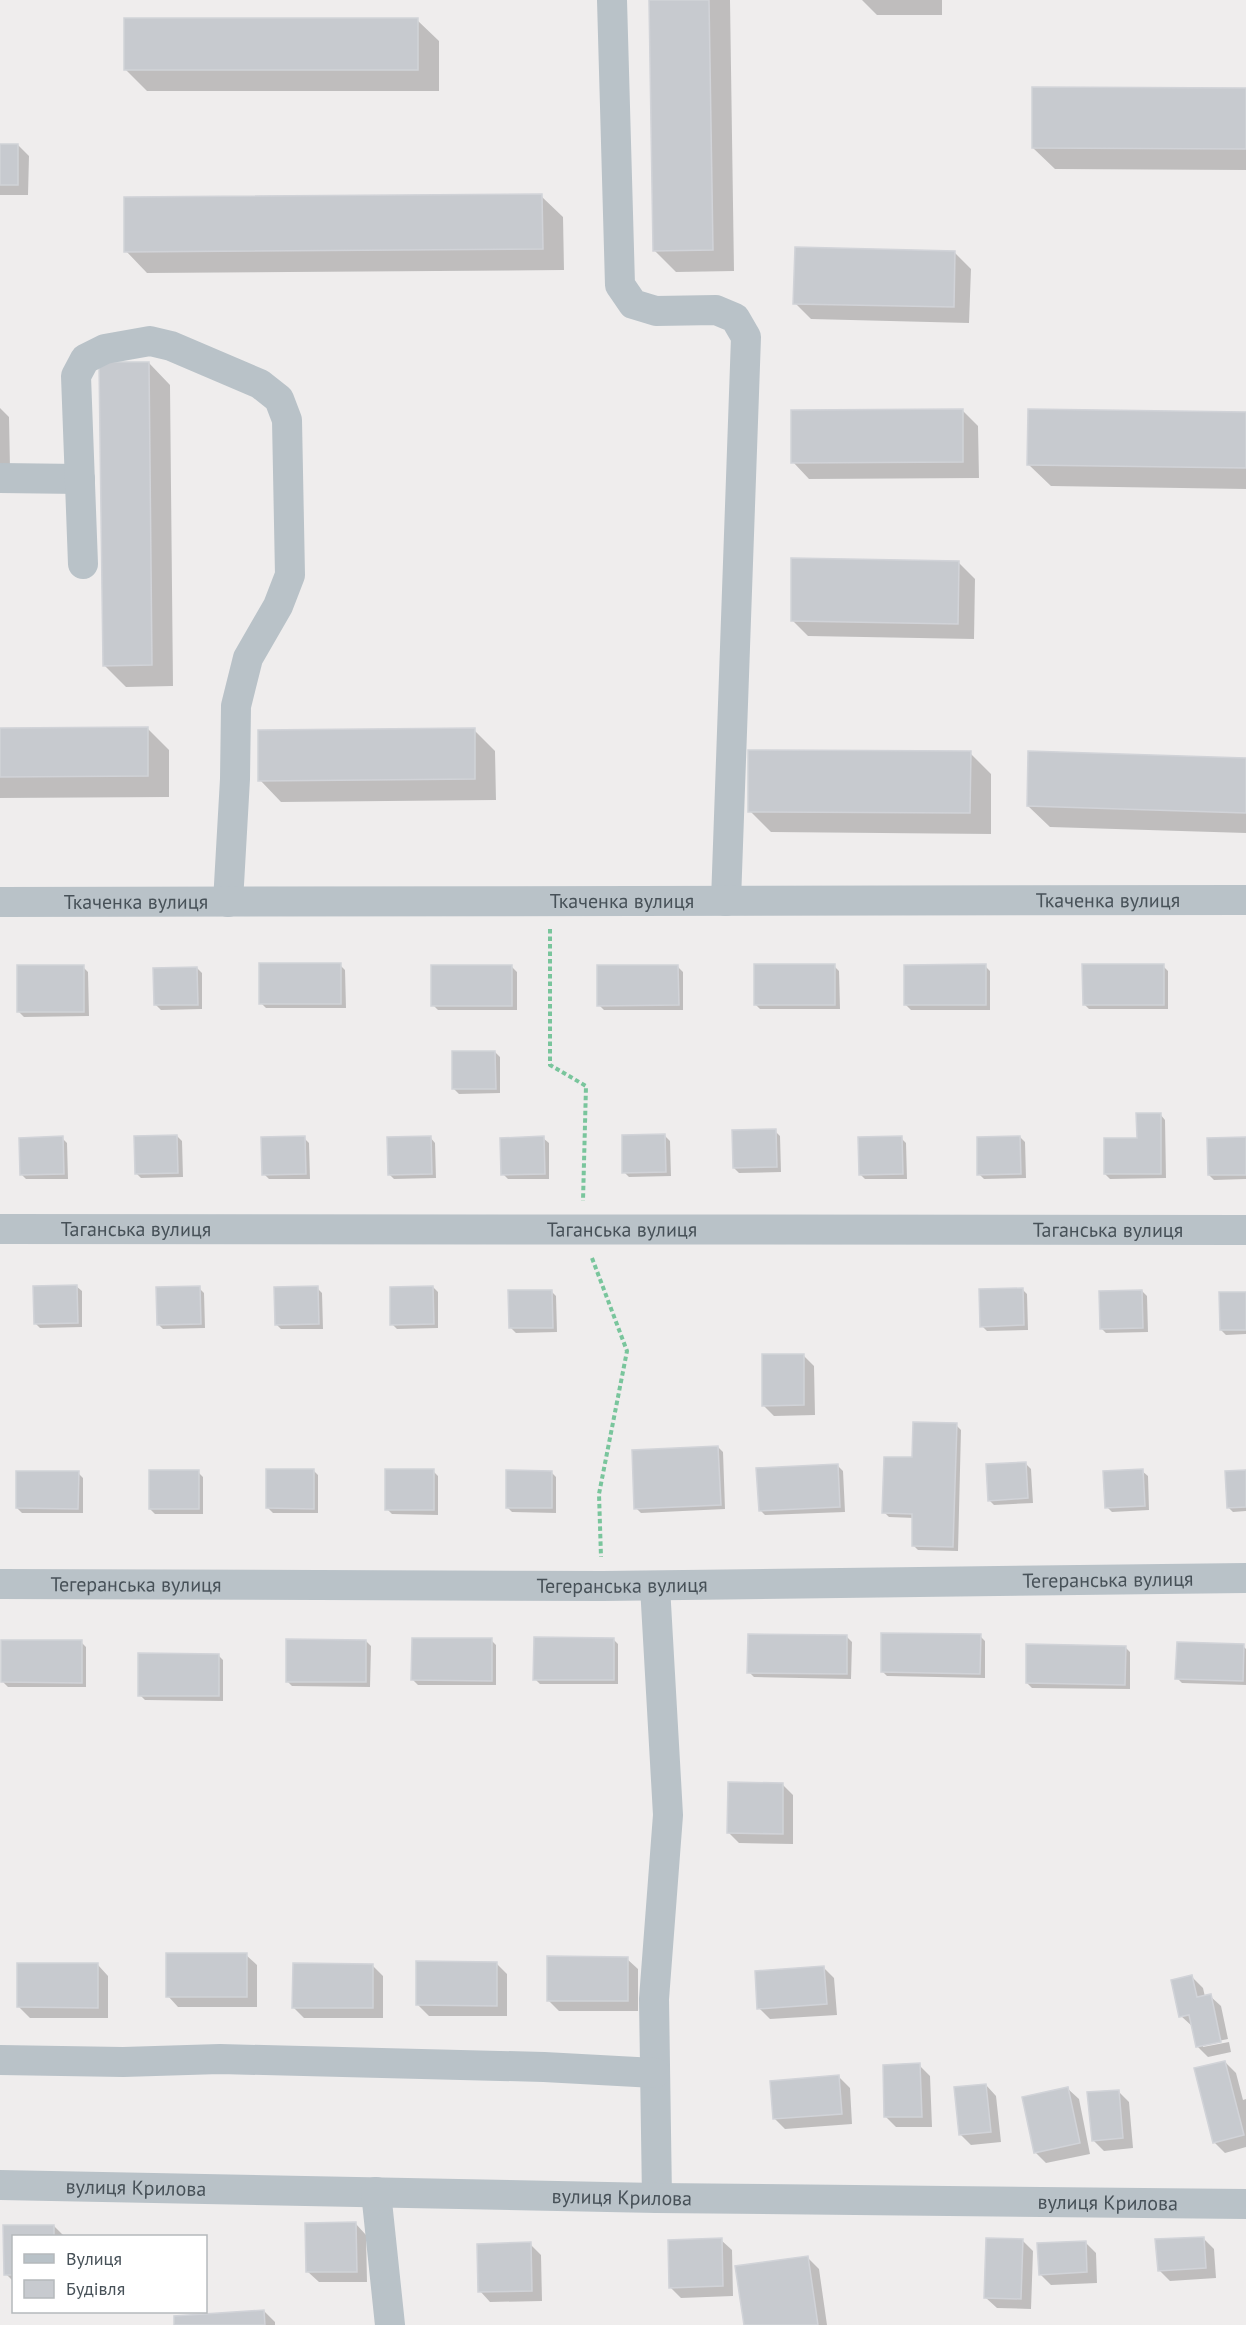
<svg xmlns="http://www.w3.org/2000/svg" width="1246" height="2325" viewBox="0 0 1246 2325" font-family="'PT Sans',sans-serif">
  <rect width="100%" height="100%" fill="#efeded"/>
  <path fill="#0003" d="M 650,0 L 730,0 L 734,271 L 676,272 L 654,250 Z
    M 862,0 L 942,0 L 942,15 L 877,15 Z
    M 417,20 L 439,41 L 439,91 L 147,91 L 125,69 Z
    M 1246,90 L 1246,170 L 1055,169 L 1033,148 Z
    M 0,145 L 18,145 L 29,156 L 28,195 L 0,195 Z
    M 541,196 L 563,217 L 564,270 L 147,273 L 126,251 Z
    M 954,252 L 971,269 L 969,323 L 811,319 L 795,303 Z
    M 149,363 L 170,385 L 173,686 L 126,687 L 104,665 Z
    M 0,408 L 9,417 L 10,468 L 0,468 Z
    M 962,410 L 978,426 L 979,478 L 809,479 L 793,462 Z
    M 1246,413 L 1246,489 L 1051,486 L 1029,465 Z
    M 959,563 L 975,579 L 974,639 L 808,636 L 792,620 Z
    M 147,728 L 169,750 L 169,797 L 0,798 L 0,729 Z
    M 474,730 L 495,751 L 496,800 L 281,802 L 260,780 Z
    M 970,753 L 991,774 L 991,834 L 771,832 L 750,811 Z
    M 1246,760 L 1246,833 L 1050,827 L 1028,806 Z
    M 340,965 L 345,970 L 346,1008 L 266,1008 L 261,1003 Z
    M 834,966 L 839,971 L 840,1009 L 760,1009 L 755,1004 Z
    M 985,966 L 990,971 L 990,1010 L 911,1010 L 906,1005 Z
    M 1163,966 L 1168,971 L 1168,1009 L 1089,1009 L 1084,1004 Z
    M 83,967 L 88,972 L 89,1016 L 24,1017 L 19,1012 Z
    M 512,967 L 517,972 L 517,1010 L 438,1010 L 433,1005 Z
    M 678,967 L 683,972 L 683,1010 L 604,1010 L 599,1005 Z
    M 197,968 L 202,973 L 202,1009 L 161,1010 L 156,1005 Z
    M 495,1052 L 500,1057 L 500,1093 L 459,1094 L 454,1089 Z
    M 1160,1114 L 1165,1120 L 1166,1178 L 1110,1179 L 1105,1174 Z
    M 775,1131 L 780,1136 L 781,1172 L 739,1173 L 734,1168 Z
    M 177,1136 L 182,1141 L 183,1177 L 141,1178 L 136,1173 Z
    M 665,1136 L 670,1141 L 671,1176 L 629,1177 L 624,1172 Z
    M 430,1137 L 435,1143 L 436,1178 L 394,1179 L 389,1174 Z
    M 1020,1137 L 1025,1142 L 1026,1178 L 984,1179 L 979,1174 Z
    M 62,1138 L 67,1143 L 68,1179 L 26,1179 L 21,1174 Z
    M 304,1138 L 309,1143 L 310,1179 L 269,1179 L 264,1174 Z
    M 543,1138 L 549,1143 L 549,1179 L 508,1179 L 503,1174 Z
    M 901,1138 L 906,1143 L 907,1179 L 865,1179 L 860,1174 Z
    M 1246,1138 L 1246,1179 L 1214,1180 L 1209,1175 Z
    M 76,1286 L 82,1291 L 82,1327 L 40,1328 L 35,1323 Z
    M 433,1287 L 438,1292 L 438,1328 L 397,1329 L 392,1324 Z
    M 199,1288 L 204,1293 L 205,1328 L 163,1329 L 158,1324 Z
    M 317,1288 L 322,1293 L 323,1329 L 281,1329 L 276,1324 Z
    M 1022,1289 L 1027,1294 L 1028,1330 L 987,1331 L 982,1326 Z
    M 551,1291 L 556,1296 L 557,1332 L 516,1333 L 511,1328 Z
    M 1142,1291 L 1147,1296 L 1148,1332 L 1106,1333 L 1101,1328 Z
    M 1246,1293 L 1246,1334 L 1226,1335 L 1221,1330 Z
    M 803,1355 L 814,1366 L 815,1415 L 774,1416 L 763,1405 Z
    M 956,1425 L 961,1430 L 958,1551 L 918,1550 L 913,1545 L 914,1518 L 889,1517 L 884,1512 L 913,1459 Z
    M 718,1447 L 723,1452 L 725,1509 L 641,1513 L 636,1508 Z
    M 1026,1464 L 1031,1469 L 1033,1503 L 994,1505 L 989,1500 Z
    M 838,1466 L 843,1471 L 845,1512 L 765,1515 L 760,1510 Z
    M 313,1470 L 318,1475 L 318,1513 L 273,1513 L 268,1508 Z
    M 433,1471 L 438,1476 L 438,1515 L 392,1514 L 387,1509 Z
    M 1142,1471 L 1148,1476 L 1149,1510 L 1112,1512 L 1107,1507 Z
    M 198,1472 L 203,1477 L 203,1514 L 155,1514 L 150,1509 Z
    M 551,1472 L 556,1477 L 556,1513 L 512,1512 L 507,1507 Z
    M 1246,1472 L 1246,1511 L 1233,1512 L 1228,1507 Z
    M 78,1473 L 83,1478 L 83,1513 L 22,1513 L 17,1508 Z
    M 980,1636 L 985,1641 L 985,1678 L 887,1676 L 882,1671 Z
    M 847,1637 L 852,1642 L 851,1679 L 754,1677 L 749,1672 Z
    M 613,1639 L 618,1644 L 618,1684 L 540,1684 L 535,1679 Z
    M 491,1640 L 496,1645 L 496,1685 L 418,1685 L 413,1680 Z
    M 366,1641 L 371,1646 L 370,1687 L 292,1686 L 287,1681 Z
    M 81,1642 L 86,1647 L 86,1687 L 8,1687 L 3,1682 Z
    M 1243,1646 L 1246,1649 L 1246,1685 L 1182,1683 L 1177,1678 Z
    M 1125,1647 L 1130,1652 L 1130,1689 L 1032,1688 L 1027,1683 Z
    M 218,1655 L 223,1660 L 223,1701 L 145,1700 L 140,1695 Z
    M 782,1784 L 793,1795 L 793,1844 L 739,1843 L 728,1832 Z
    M 246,1955 L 257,1965 L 257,2007 L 178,2007 L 168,1996 Z
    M 627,1959 L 638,1969 L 638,2011 L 559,2011 L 548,2000 Z
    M 496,1963 L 507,1974 L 507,2016 L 429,2016 L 418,2005 Z
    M 98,1965 L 108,1976 L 108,2018 L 30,2018 L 19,2007 Z
    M 372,1965 L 383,1976 L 383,2018 L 304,2018 L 293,2007 Z
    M 823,1967 L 834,1978 L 837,2015 L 770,2019 L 759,2008 Z
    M 1192,1977 L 1203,1988 L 1205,1997 L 1210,1996 L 1221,2006 L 1228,2039 L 1203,2044 L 1203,2047 L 1229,2042 L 1231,2052 L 1208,2057 L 1197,2046 L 1193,2027 L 1181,2016 Z
    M 1225,2062 L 1236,2073 L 1243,2100 L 1246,2099 L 1246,2147 L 1225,2153 L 1214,2142 Z
    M 919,2065 L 930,2076 L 932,2127 L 896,2127 L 885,2116 Z
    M 839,2077 L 850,2088 L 852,2124 L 785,2129 L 774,2118 Z
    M 986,2085 L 996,2096 L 1001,2142 L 971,2145 L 960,2134 Z
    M 1068,2089 L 1079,2099 L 1090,2154 L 1046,2163 L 1035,2152 Z
    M 1118,2091 L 1129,2102 L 1133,2148 L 1104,2151 L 1093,2140 Z
    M 356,2224 L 366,2235 L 367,2282 L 319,2282 L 308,2272 Z
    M 54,2226 L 64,2236 L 14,2236 L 14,2282 L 6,2274 L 5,2227 Z
    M 1203,2238 L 1214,2249 L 1216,2278 L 1170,2281 L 1159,2270 Z
    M 721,2240 L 732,2250 L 733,2296 L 681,2298 L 670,2287 Z
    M 1022,2240 L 1033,2251 L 1031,2309 L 997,2308 L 986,2298 Z
    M 1085,2242 L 1096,2253 L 1097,2283 L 1051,2285 L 1040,2274 Z
    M 530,2244 L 541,2255 L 542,2301 L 490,2302 L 480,2291 Z
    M 808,2258 L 819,2269 L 827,2325 L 745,2325 Z
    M 264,2311 L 275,2322 L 275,2325 L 176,2325 Z"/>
  <path fill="#c7cacf" stroke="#d1d3d8" stroke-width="1.5" d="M 649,0 L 709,0 L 713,250 L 653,251 Z
    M 124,18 L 418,18 L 418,70 L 124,70 Z
    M 1032,87 L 1246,88 L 1246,149 L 1032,148 Z
    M 0,144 L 18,144 L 18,185 L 0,185 Z
    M 542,194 L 543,249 L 124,252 L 124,197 Z
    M 795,247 L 955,251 L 954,307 L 793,304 Z
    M 99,362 L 149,362 L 152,665 L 103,666 Z
    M 963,409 L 963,462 L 791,463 L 791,410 Z
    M 1028,409 L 1246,412 L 1246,468 L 1027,465 Z
    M 791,558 L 959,561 L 958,624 L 791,621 Z
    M 148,727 L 148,776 L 0,777 L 0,728 Z
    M 475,728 L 475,779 L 258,781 L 258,730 Z
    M 748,750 L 971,751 L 970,813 L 748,812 Z
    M 1028,751 L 1246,758 L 1246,813 L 1027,806 Z
    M 259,963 L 341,963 L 341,1004 L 259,1004 Z
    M 754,964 L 835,964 L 835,1005 L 754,1005 Z
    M 986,964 L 986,1005 L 904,1005 L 904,965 Z
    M 1082,964 L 1164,964 L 1164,1005 L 1083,1005 Z
    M 17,965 L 84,965 L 84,1012 L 17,1012 Z
    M 431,965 L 512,965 L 512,1006 L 431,1006 Z
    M 597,965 L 678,965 L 679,1005 L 597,1006 Z
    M 197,967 L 198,1005 L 154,1005 L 153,968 Z
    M 452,1051 L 495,1051 L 496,1089 L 452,1089 Z
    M 1136,1113 L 1161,1113 L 1161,1174 L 1104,1174 L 1104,1138 L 1137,1138 Z
    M 776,1129 L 777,1167 L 733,1168 L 732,1130 Z
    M 665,1134 L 666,1172 L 622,1173 L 622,1135 Z
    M 177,1135 L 178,1173 L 135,1174 L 134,1136 Z
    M 63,1136 L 64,1174 L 20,1175 L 19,1138 Z
    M 305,1136 L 306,1174 L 262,1175 L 261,1137 Z
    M 431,1136 L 432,1174 L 388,1175 L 387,1137 Z
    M 544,1136 L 545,1174 L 501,1175 L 500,1138 Z
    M 902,1136 L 903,1174 L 859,1175 L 858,1137 Z
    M 1020,1136 L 1021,1174 L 977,1175 L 977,1137 Z
    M 1246,1137 L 1246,1175 L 1208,1175 L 1207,1138 Z
    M 77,1285 L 78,1323 L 34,1324 L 33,1286 Z
    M 200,1286 L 201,1324 L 157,1325 L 156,1287 Z
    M 318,1286 L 319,1324 L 275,1325 L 274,1287 Z
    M 433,1286 L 434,1324 L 390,1325 L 390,1287 Z
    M 1023,1288 L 1024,1325 L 980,1327 L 979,1289 Z
    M 508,1290 L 552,1290 L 553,1328 L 509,1328 Z
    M 1142,1290 L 1143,1328 L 1100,1329 L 1099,1291 Z
    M 1219,1292 L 1246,1292 L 1246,1330 L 1220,1330 Z
    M 762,1354 L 804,1354 L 804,1405 L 762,1406 Z
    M 913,1422 L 957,1423 L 953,1547 L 912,1546 L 912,1514 L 882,1513 L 884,1457 L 912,1457 Z
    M 718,1446 L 721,1505 L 634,1509 L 632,1450 Z
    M 1026,1462 L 1028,1498 L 988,1501 L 986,1464 Z
    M 838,1464 L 840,1507 L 759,1511 L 756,1468 Z
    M 266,1469 L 314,1469 L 314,1509 L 266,1508 Z
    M 385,1469 L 434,1469 L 434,1510 L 385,1510 Z
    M 1143,1469 L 1145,1506 L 1105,1508 L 1103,1471 Z
    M 149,1470 L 199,1470 L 199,1509 L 149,1509 Z
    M 506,1470 L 552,1471 L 552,1508 L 506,1508 Z
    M 1246,1470 L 1246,1507 L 1227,1508 L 1225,1471 Z
    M 16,1471 L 79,1471 L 78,1509 L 16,1508 Z
    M 881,1633 L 981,1634 L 980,1674 L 881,1672 Z
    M 748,1634 L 847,1635 L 847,1674 L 747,1673 Z
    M 534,1637 L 614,1638 L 614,1680 L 533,1680 Z
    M 412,1638 L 492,1638 L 492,1681 L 411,1680 Z
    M 286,1639 L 366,1640 L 366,1682 L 286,1682 Z
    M 1,1640 L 82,1640 L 82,1683 L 1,1682 Z
    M 1177,1642 L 1244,1644 L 1243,1681 L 1175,1679 Z
    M 1026,1644 L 1126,1646 L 1125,1685 L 1026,1683 Z
    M 138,1653 L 219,1654 L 219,1696 L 138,1696 Z
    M 728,1782 L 783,1783 L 783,1834 L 727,1833 Z
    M 166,1953 L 247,1953 L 247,1997 L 166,1997 Z
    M 547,1956 L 628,1957 L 628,2001 L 547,2001 Z
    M 416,1961 L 497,1962 L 497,2006 L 416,2005 Z
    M 17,1963 L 98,1963 L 98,2008 L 17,2007 Z
    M 293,1963 L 373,1964 L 373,2008 L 292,2008 Z
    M 824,1966 L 827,2004 L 757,2009 L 755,1971 Z
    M 1192,1975 L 1197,1997 L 1211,1994 L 1221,2042 L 1196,2047 L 1189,2015 L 1179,2017 L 1171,1980 Z
    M 1225,2061 L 1244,2135 L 1213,2143 L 1194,2068 Z
    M 920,2063 L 922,2117 L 884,2117 L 883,2065 Z
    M 839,2075 L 842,2114 L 773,2119 L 770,2081 Z
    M 986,2084 L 991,2132 L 959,2135 L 954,2087 Z
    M 1068,2087 L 1080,2143 L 1034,2153 L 1022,2097 Z
    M 1119,2090 L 1123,2138 L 1092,2141 L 1087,2092 Z
    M 356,2222 L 357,2272 L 306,2272 L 305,2223 Z
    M 3,2225 L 54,2225 L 54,2236 L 14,2236 L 14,2275 L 4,2275 Z
    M 1204,2237 L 1206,2268 L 1158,2271 L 1155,2239 Z
    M 722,2238 L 723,2286 L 669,2288 L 668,2240 Z
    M 986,2238 L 1023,2239 L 1021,2299 L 984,2298 Z
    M 1086,2241 L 1087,2272 L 1039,2275 L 1037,2243 Z
    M 531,2242 L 532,2291 L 478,2292 L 477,2244 Z
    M 808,2256 L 818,2325 L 744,2325 L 735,2266 Z
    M 264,2310 L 265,2325 L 174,2325 L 174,2316 Z"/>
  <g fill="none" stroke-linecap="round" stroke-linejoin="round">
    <path stroke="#79c59c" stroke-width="4" stroke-dasharray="4.5 3" stroke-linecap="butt" d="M 550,929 L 550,1065 L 586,1086 L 583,1201
      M 592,1258 L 627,1351 L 599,1494 L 601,1557"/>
    <g stroke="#b9c2c8" stroke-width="30">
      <path d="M 612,0 L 620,285 L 633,304 L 656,311 L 716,310 L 735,318 L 746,337 L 726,901"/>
      <path d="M 0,478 L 80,479"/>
      <path d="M 83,564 L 76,376 L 85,359 L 105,349 L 150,341 L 171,346 L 260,384 L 279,399 L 287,420 L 290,575 L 278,606 L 248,658 L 236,706 L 235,779 L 228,902"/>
      <path id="s1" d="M 0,902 L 1246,900"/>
      <path id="s2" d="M 0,1229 L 1246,1230"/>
      <path id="s3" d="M 0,1584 L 603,1586 L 1246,1578"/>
      <path d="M 655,1586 L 668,1815 L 654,1999 L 657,2198"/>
      <path d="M 0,2060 L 123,2062 L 220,2059 L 544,2067 L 655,2073"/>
      <path id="s4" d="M 0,2185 L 657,2198 L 1246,2204"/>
      <path d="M 376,2192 L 390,2325"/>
    </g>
  </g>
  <g text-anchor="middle" stroke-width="5" stroke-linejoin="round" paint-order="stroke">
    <g font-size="20" fill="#475158" stroke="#fff">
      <text dy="7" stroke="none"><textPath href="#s1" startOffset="1108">Ткаченка вулиця</textPath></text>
      <text dy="7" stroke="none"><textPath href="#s1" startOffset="622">Ткаченка вулиця</textPath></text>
      <text dy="7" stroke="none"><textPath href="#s1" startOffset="136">Ткаченка вулиця</textPath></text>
      <text dy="7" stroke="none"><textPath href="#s2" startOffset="136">Таганська вулиця</textPath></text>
      <text dy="7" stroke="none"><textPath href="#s2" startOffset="1108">Таганська вулиця</textPath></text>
      <text dy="7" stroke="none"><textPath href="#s2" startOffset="622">Таганська вулиця</textPath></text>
      <text dy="7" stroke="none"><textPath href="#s3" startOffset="1108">Тегеранська вулиця</textPath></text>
      <text dy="7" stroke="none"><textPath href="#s3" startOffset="136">Тегеранська вулиця</textPath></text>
      <text dy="7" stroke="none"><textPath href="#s3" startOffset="622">Тегеранська вулиця</textPath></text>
      <text dy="7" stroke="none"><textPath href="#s4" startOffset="136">вулиця Крилова</textPath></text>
      <text dy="7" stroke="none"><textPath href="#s4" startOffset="622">вулиця Крилова</textPath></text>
      <text dy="7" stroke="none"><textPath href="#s4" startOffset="1108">вулиця Крилова</textPath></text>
    </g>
  </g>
  <rect x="12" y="2235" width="195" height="78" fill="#ffffff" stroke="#b5b9bc" stroke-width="1.5"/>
  <rect x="24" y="2254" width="30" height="9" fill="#b9c2c8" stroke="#b5b9bc" stroke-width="1.5"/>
  <text x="66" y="2265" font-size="18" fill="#475158">Вулиця</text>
  <rect x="24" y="2280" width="30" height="18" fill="#c7cacf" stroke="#b5b9bc" stroke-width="1.5"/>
  <text x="66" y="2295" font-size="18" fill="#475158">Будівля</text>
</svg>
